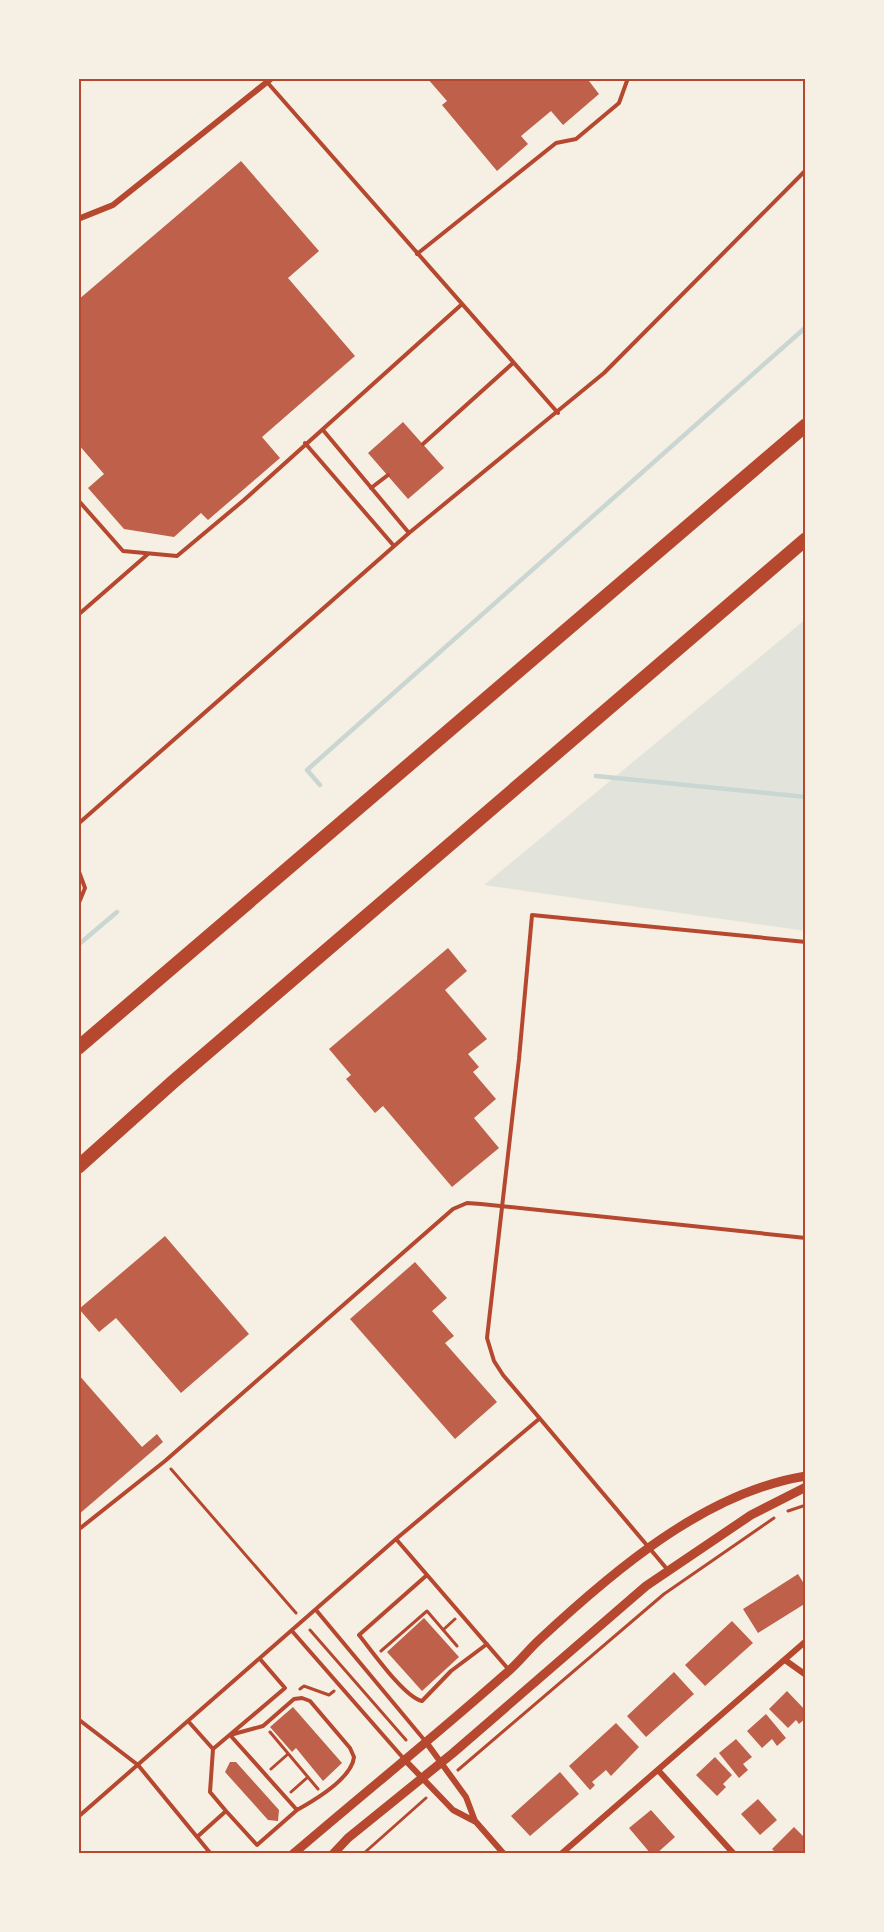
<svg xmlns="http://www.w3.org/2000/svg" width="884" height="1932" viewBox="0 0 884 1932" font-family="'PT Sans Narrow',sans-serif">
  <rect width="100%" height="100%" fill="#f6efe4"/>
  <path fill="#e2e4dc" d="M 806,619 L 806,931 L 484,885 Z"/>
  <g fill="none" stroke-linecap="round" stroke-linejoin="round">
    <path stroke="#c9d6d2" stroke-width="4.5" d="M 596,776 L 806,797
      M 320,785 L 307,770 L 806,327
      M 78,945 L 117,912"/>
  </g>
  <path fill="#bf614a" d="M 427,78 L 593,78 L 589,81 L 599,94 L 563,125 L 551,111 L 521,136 L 528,144 L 497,171 L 442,105 L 447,101 Z
    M 241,161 L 319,251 L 288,278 L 355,356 L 262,437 L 280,458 L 208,520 L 201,513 L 174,537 L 124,529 L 88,488 L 104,474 L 78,444 L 78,300 Z
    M 403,422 L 444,468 L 408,499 L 368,453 Z
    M 448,948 L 467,971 L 445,990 L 487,1039 L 468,1054 L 479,1067 L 473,1072 L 496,1099 L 474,1118 L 499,1148 L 452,1187 L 383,1106 L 375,1113 L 346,1079 L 351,1075 L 329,1049 Z
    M 165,1236 L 249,1334 L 181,1393 L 116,1318 L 99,1332 L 79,1309 Z
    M 415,1262 L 447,1298 L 432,1311 L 454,1336 L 445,1343 L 497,1402 L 455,1439 L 350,1319 Z
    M 78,1374 L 142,1447 L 157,1434 L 163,1442 L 78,1515 Z
    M 798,1574 L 806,1587 L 806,1603 L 758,1633 L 743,1609 Z
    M 424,1618 L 459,1657 L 422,1691 L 387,1652 Z
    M 732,1621 L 753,1643 L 705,1686 L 685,1665 Z
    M 674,1672 L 694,1694 L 646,1737 L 627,1716 Z
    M 787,1691 L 806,1711 L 806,1718 L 799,1724 L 796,1720 L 788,1728 L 769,1709 Z
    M 293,1707 L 342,1763 L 323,1781 L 296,1748 L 292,1752 L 270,1727 Z
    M 766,1714 L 786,1738 L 777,1746 L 772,1739 L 762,1748 L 747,1731 Z
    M 616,1723 L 639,1747 L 611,1776 L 606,1770 L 592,1782 L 595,1785 L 590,1790 L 569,1766 Z
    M 736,1739 L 752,1757 L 743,1764 L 748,1770 L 739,1778 L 719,1753 Z
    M 715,1757 L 732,1775 L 723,1784 L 726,1787 L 717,1796 L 696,1775 Z
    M 230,1762 L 236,1762 L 279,1810 L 278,1821 L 268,1820 L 225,1772 Z
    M 560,1772 L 579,1794 L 530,1836 L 511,1816 Z
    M 758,1799 L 777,1820 L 760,1835 L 741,1814 Z
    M 651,1810 L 675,1837 L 656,1854 L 651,1854 L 629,1828 Z
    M 794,1827 L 806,1839 L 806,1854 L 777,1854 L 772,1849 Z"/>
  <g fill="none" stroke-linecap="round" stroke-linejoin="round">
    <path stroke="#b5482f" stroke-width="3" d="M 171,1469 L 296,1613
      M 788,1511 L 806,1505
      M 310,1630 L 406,1740
      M 443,1630 L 455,1619
      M 381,1651 L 427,1611 L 457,1646
      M 300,1689 L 304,1686 L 329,1695 L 334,1691
      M 270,1732 L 318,1789
      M 271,1769 L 288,1754
      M 458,1770 L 664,1594 L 774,1518
      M 291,1792 L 308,1777
      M 363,1854 L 426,1798"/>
    <path stroke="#b5482f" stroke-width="4" d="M 267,82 L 558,413
      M 417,254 L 556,143 L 576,139 L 619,103 L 628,78
      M 323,430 L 409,533
      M 305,443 L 394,546
      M 423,444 L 513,363
      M 371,488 L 388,475
      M 78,500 L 123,551 L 177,556 L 244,500 L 461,305
      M 78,615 L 148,554
      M 78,824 L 409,533 L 604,373 L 806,170
      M 78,869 L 85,888 L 78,905
      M 806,1446 L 806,1482
      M 78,1530 L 165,1461 L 453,1209 L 467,1203 L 481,1204 L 806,1238
      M 667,1569 L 503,1375 L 494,1361 L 487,1338 L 519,1059 L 532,915 L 806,942
      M 427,1575 L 359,1635 C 372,1651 404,1697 422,1701 L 451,1671 L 487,1644
      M 316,1610 L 426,1742
      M 292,1631 L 404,1759
      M 509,1670 L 396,1539 L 539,1419
      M 78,1719 L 138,1765 L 211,1854
      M 188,1721 L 213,1749 L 285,1688 L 260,1659
      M 226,1811 L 257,1845 L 297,1810 L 230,1735 L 263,1726 L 294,1699 L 302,1698 L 310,1701 L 350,1748 L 354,1757 C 352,1778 315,1800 297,1810
      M 78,1817 L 396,1539
      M 197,1837 L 226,1811 L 210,1792 L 213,1749"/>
    <path stroke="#b5482f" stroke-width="6" d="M 78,219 L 113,205 L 272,78
      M 785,1660 L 806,1675
      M 426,1742 L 466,1797 L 475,1821
      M 404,1759 L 453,1810 L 476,1822 L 504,1854
      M 658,1770 L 734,1854
      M 561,1854 L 806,1641"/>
    <path stroke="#b5482f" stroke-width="9" d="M 293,1854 C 363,1794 435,1736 504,1675 C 517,1665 527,1651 539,1640 C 612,1572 705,1492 806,1476
      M 333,1854 L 348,1838 L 453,1753 L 646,1586 L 751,1515 L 806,1487"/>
    <path stroke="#b5482f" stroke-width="14" d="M 78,1048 L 806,425
      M 78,1167 L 174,1081 L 806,539"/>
  </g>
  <rect width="884" height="1932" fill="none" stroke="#f6efe4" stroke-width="159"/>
  <rect x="80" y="80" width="724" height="1772" fill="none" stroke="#b5482f" stroke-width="2"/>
</svg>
